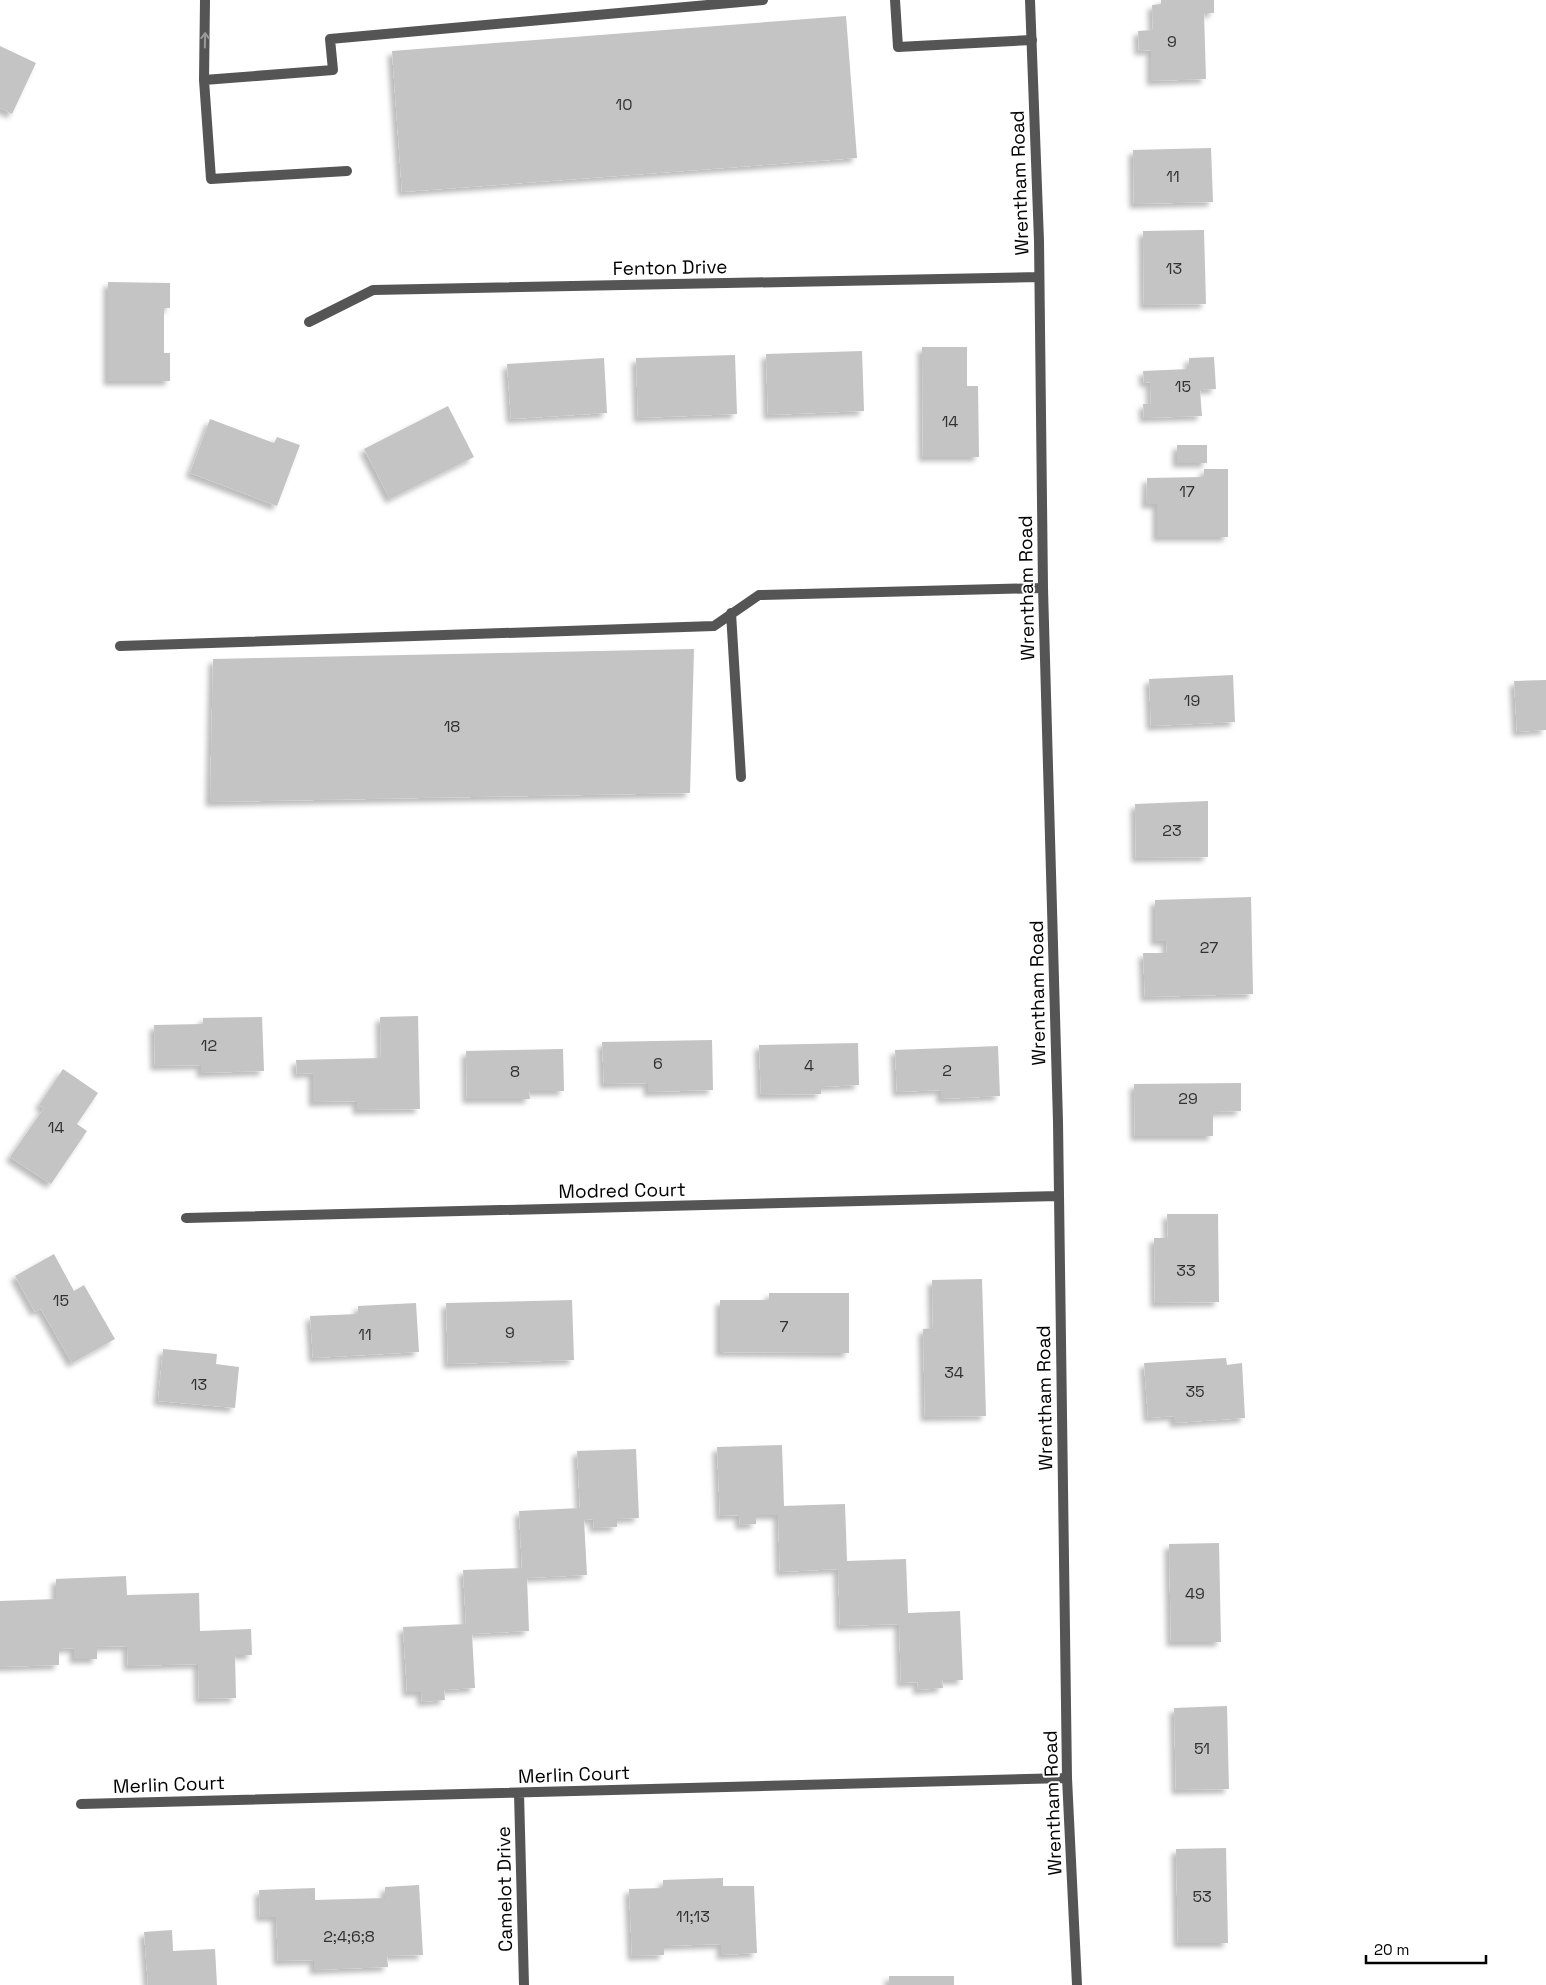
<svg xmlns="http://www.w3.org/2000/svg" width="1546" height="1985" viewBox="0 0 1546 1985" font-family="'Space Grotesk',sans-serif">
  <defs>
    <filter id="shadow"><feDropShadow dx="-4.5" dy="4.5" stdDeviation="2.5" flood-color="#0004"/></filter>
  </defs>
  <rect width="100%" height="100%" fill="#fff"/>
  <path fill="#c4c4c4" filter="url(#shadow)" d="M 1161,0 L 1214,0 L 1214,13 L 1204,13 L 1206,79 L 1151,81 L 1151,50 L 1139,51 L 1138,31 L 1153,30 L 1152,5 L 1161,4 Z
    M 846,16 L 857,158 L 402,192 L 392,51 Z
    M 0,46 L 36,63 L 12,114 L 0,108 Z
    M 1211,148 L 1213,202 L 1134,204 L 1133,150 Z
    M 1204,230 L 1206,304 L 1144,305 L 1143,231 Z
    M 108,282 L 170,283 L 170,308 L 164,308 L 164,353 L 170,353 L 170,381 L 108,381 Z
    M 922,347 L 967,347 L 967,386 L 978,386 L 979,457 L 923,457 Z
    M 862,351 L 864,411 L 768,415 L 766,354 Z
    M 735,355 L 737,414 L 638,418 L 636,358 Z
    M 1214,357 L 1216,389 L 1200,390 L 1202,416 L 1144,418 L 1143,404 L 1151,404 L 1150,382 L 1144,383 L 1143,371 L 1189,369 L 1189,358 Z
    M 604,358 L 607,413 L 511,419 L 507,364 Z
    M 448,406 L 474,457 L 390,499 L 364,449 Z
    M 210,419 L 274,443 L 277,437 L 300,445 L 277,506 L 190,473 Z
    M 1177,445 L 1207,445 L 1207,463 L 1177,463 Z
    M 1204,469 L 1228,469 L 1228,537 L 1157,537 L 1157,504 L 1146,504 L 1147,478 L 1204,477 Z
    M 694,649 L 690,793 L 210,802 L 213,659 Z
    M 1233,675 L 1235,722 L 1151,726 L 1149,679 Z
    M 1546,680 L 1546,730 L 1517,732 L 1514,681 Z
    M 1208,801 L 1208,857 L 1136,858 L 1135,804 Z
    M 1251,897 L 1253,994 L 1145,997 L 1143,953 L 1167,953 L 1166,941 L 1155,941 L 1155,900 Z
    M 418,1016 L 420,1109 L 357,1110 L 357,1101 L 313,1102 L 313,1073 L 297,1074 L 296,1060 L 381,1058 L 380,1017 Z
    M 262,1017 L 264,1071 L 201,1073 L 201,1065 L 155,1066 L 154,1025 L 203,1024 L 203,1018 Z
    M 712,1040 L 713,1090 L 648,1092 L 648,1083 L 604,1084 L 602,1042 Z
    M 858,1043 L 859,1085 L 821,1087 L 821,1094 L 761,1095 L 759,1045 Z
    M 998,1046 L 1000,1096 L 941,1099 L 941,1090 L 897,1092 L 895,1050 Z
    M 563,1049 L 564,1091 L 529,1091 L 530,1099 L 467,1099 L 466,1051 Z
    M 63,1069 L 98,1093 L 77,1124 L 87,1131 L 51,1184 L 10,1157 L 44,1108 L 39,1105 Z
    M 1241,1083 L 1241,1111 L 1213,1112 L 1213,1136 L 1135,1136 L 1134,1084 Z
    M 1167,1214 L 1218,1214 L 1219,1302 L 1155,1303 L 1154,1238 L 1168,1238 Z
    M 54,1254 L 74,1291 L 84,1285 L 115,1339 L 72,1363 L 41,1309 L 35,1312 L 15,1276 Z
    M 982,1279 L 986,1416 L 925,1417 L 923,1329 L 933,1328 L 932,1280 Z
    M 769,1293 L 849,1293 L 849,1353 L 720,1352 L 720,1300 L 769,1300 Z
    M 572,1300 L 574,1360 L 448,1364 L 446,1303 Z
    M 416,1303 L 419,1352 L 313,1358 L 310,1316 L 358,1314 L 358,1306 Z
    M 163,1349 L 217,1354 L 216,1364 L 239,1367 L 235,1408 L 158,1401 Z
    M 1226,1358 L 1227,1365 L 1242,1363 L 1245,1418 L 1174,1423 L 1174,1416 L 1148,1418 L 1144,1363 Z
    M 782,1445 L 784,1506 L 845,1504 L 847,1561 L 906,1559 L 908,1613 L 960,1611 L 963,1680 L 942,1680 L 943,1688 L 917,1690 L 918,1682 L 901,1683 L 899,1624 L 840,1626 L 838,1569 L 780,1572 L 778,1515 L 756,1515 L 756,1524 L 740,1525 L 739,1515 L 720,1516 L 717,1447 Z
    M 636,1449 L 639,1518 L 617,1519 L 617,1527 L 594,1528 L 593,1519 L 584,1520 L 587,1575 L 527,1578 L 529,1631 L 472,1634 L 475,1688 L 444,1690 L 445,1700 L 422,1702 L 421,1692 L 407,1692 L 403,1627 L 466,1624 L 463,1570 L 522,1568 L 519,1511 L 580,1508 L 577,1451 Z
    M 1219,1543 L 1221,1642 L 1171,1642 L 1169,1544 Z
    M 126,1576 L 127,1595 L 199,1593 L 200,1631 L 251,1629 L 252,1655 L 235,1655 L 236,1698 L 199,1699 L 198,1664 L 128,1666 L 127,1646 L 97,1647 L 97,1659 L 74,1659 L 74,1648 L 59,1649 L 59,1665 L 0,1667 L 0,1601 L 56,1599 L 56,1579 Z
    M 1227,1706 L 1229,1789 L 1176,1790 L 1174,1708 Z
    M 1226,1848 L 1228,1943 L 1178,1943 L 1176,1849 Z
    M 723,1878 L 723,1886 L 754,1886 L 757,1953 L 721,1955 L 721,1944 L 664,1946 L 664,1955 L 632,1956 L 629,1889 L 663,1888 L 663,1880 Z
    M 419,1885 L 423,1955 L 387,1956 L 388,1967 L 314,1970 L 314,1960 L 278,1961 L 276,1917 L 260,1917 L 259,1890 L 315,1888 L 315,1900 L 385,1898 L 385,1887 Z
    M 172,1930 L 173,1951 L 215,1949 L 217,1985 L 148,1985 L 144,1932 Z
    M 889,1976 L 954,1976 L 954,1985 L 889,1985 Z"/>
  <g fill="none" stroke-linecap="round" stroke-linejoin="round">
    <path stroke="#555" stroke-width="10" d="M 895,0 L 898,47 L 1032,40
      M 204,80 L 205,0
      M 347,171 L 211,179 L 204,80 L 333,70 L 330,39 L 763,0
      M 731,613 L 741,777
      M 120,646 L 714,626 L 759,595 L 1043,588"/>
    <path stroke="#555" stroke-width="10" d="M 1030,0 L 1039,241 L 1043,588 L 1058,1122 L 1067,1778 L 1077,1985
      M 309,322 L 373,290 L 1039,277
      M 186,1218 L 1059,1196
      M 519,1793 L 524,1985
      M 81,1804 L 1067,1778"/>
  </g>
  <defs><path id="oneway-shaft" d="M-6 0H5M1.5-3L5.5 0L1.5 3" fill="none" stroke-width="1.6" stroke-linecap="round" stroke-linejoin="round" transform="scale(1.25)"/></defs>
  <use stroke="#999" href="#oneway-shaft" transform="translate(205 40) rotate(-89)"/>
  <g text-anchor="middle" stroke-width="4" stroke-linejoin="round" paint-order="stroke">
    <g font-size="16" fill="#313131">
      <text x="1172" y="47">9</text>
      <text x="624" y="110">10</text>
      <text x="1173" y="182">11</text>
      <text x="1174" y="274">13</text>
      <text x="1183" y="392">15</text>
      <text x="950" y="427">14</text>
      <text x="1187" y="497">17</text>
      <text x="1192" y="706">19</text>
      <text x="452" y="732">18</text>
      <text x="1172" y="836">23</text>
      <text x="1209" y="953">27</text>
      <text x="209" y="1051">12</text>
      <text x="658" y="1069">6</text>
      <text x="809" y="1071">4</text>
      <text x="947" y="1076">2</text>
      <text x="515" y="1077">8</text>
      <text x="1188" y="1104">29</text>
      <text x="56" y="1133">14</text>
      <text x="1186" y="1276">33</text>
      <text x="61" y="1306">15</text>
      <text x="784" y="1332">7</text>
      <text x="510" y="1338">9</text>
      <text x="365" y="1340">11</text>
      <text x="954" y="1378">34</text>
      <text x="199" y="1390">13</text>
      <text x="1195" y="1397">35</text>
      <text x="1195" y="1599">49</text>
      <text x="1202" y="1754">51</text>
      <text x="1202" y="1902">53</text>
      <text x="693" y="1922">11;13</text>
      <text x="349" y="1942">2;4;6;8</text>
    </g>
    <g font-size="19" fill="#000" stroke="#fff">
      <text transform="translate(1019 183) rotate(-92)" y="7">Wrentham Road</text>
      <text transform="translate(670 267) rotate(-1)" y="7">Fenton Drive</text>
      <text transform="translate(1026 588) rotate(-91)" y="7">Wrentham Road</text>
      <text transform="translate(1037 993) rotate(-91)" y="7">Wrentham Road</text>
      <text transform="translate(622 1190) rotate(-1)" y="7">Modred Court</text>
      <text transform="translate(1044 1398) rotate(-91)" y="7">Wrentham Road</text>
      <text transform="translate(574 1774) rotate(-2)" y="7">Merlin Court</text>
      <text transform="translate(169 1784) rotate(-2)" y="7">Merlin Court</text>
      <text transform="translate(1052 1803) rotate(-92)" y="7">Wrentham Road</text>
      <text transform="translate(504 1889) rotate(-91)" y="7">Camelot Drive</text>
    </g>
  </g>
  <path d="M1366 1955v8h120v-8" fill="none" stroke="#000000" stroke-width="2.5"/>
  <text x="1374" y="1955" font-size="15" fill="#000000" stroke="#ffffff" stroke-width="4" paint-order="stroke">20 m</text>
</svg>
